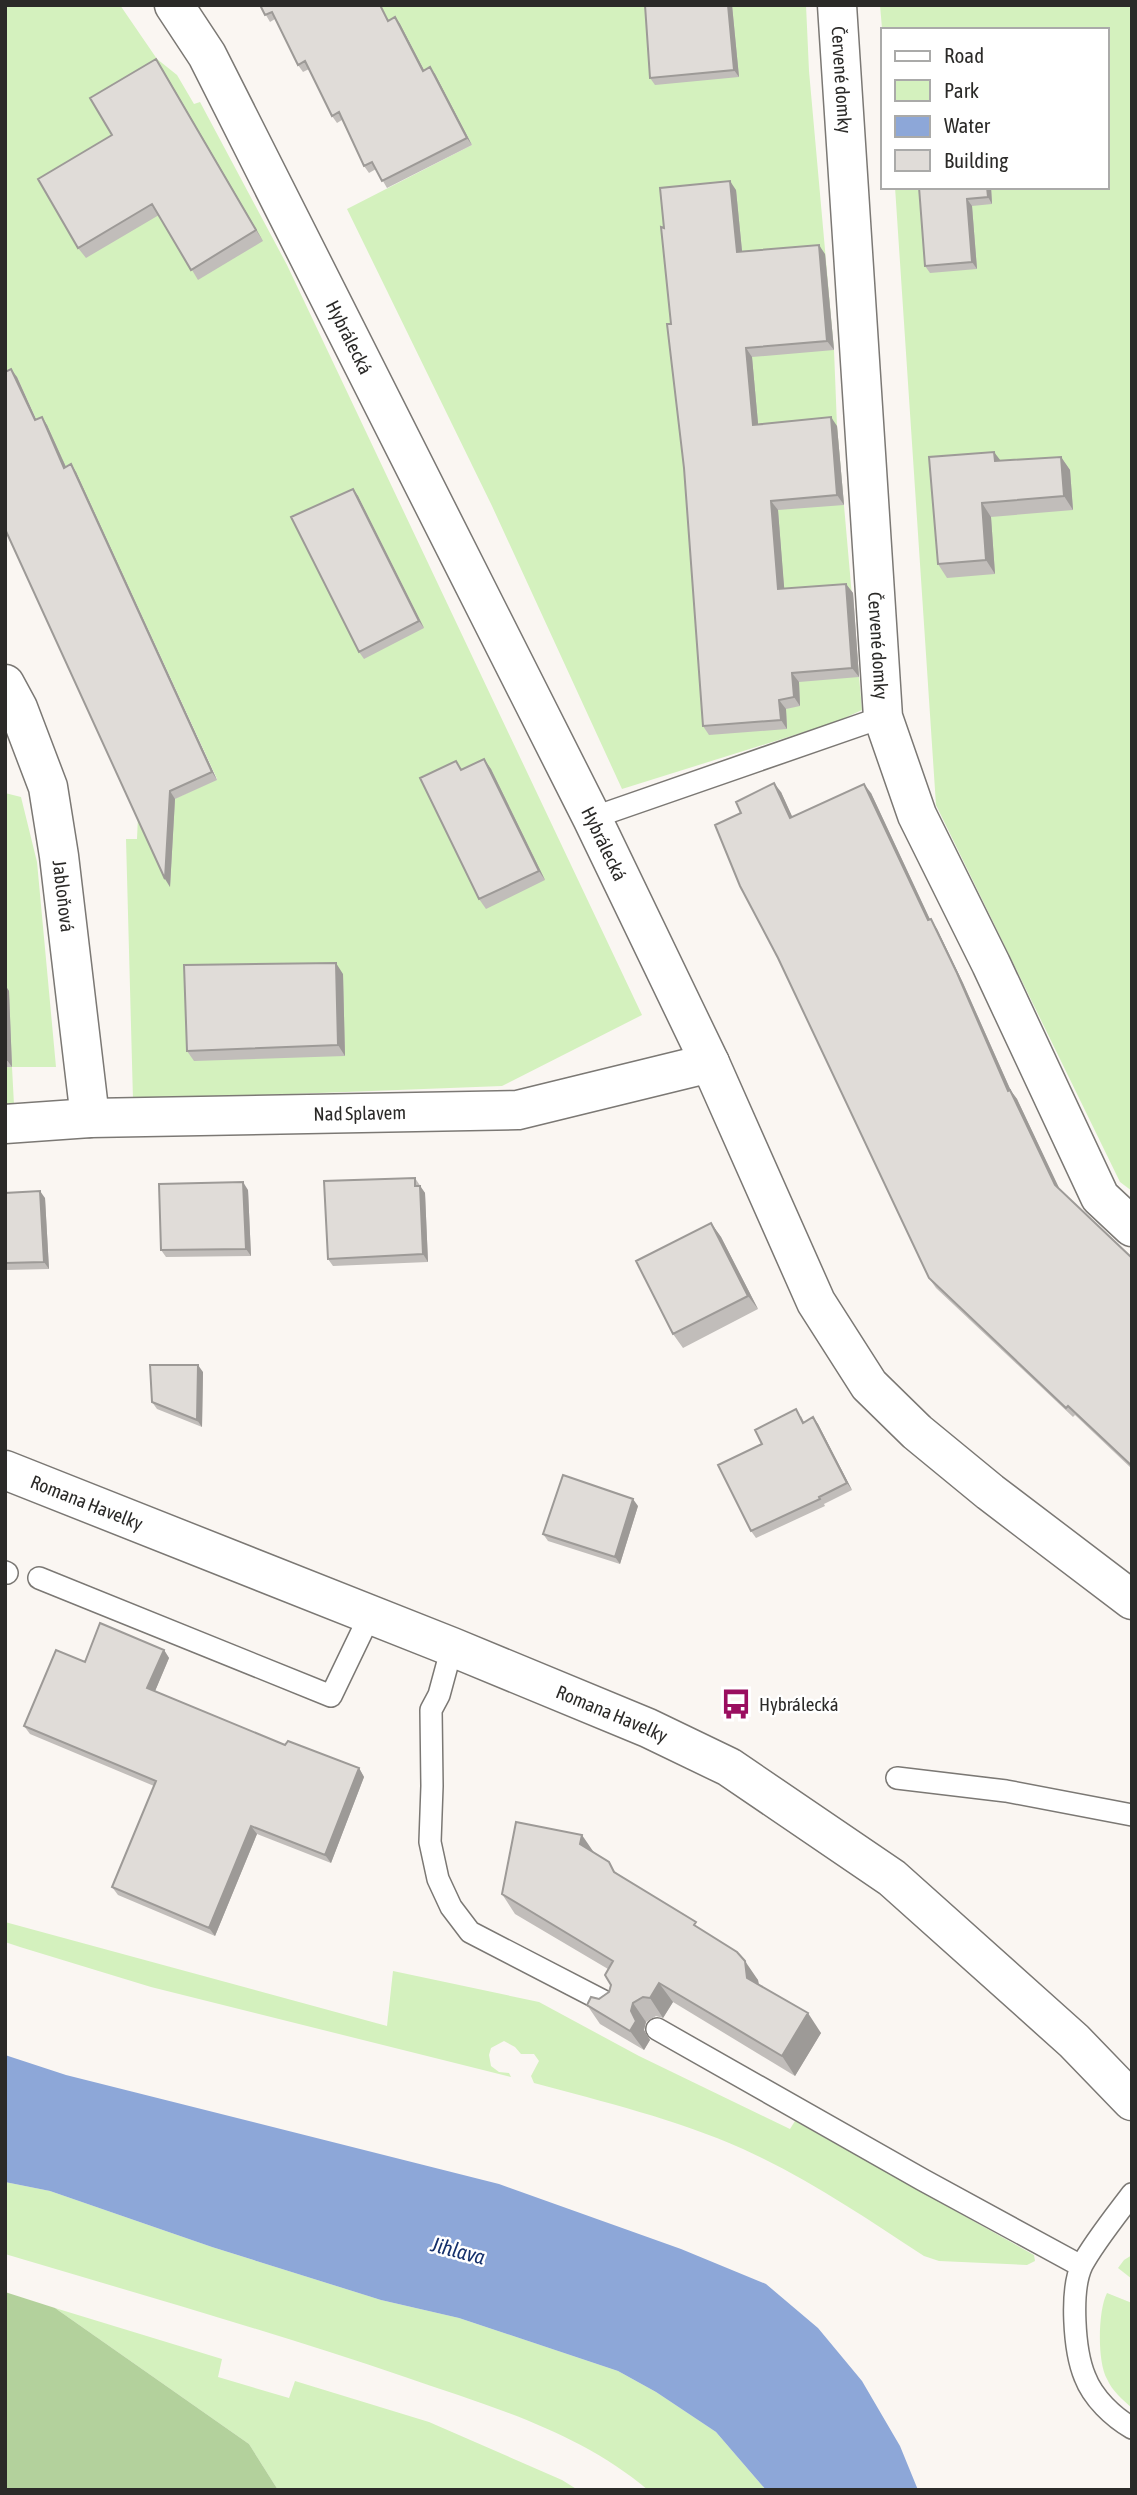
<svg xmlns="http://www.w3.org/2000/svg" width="1137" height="2495" viewBox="0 0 1137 2495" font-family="'Asap Condensed',sans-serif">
  <rect width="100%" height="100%" fill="#faf6f2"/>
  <path fill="#d4f1be" d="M 5,5 L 120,5 L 157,59 L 177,75 L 194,104 L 200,102 L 287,265 L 642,1015 L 502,1086 L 133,1100 L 126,839 L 137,839 L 138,816 L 217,779 L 76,473 L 70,476 L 40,428 L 17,377 L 10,380 L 5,370 Z
    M 380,5 L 806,5 L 809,71 L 834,350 L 837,426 L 862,710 L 836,722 L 622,789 L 492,506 L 347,209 L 472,145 L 435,75 L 428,78 L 392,29 Z
    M 880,5 L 1132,5 L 1132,1191 L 1120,1182 L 936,805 L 895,187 L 1107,187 L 1107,30 L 883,30 L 883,40 Z
    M 5,793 L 21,797 L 37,862 L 56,1067 L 12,1067 L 14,1105 L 5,1105 Z
    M 5,1922 L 387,2026 L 393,1971 L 539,2002 L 639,2056 L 790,2129 L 795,2121 L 1034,2255 L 1035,2261 L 1027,2265 L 939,2261 L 924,2256 C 866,2218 807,2178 743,2149 C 676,2119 604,2102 534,2083 L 531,2076 L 539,2061 L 534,2054 L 521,2054 L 515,2047 L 504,2041 L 491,2048 L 489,2055 L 491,2066 L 499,2072 L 509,2073 L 511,2077 L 151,1987 L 20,1947 L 5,1942 Z
    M 5,2182 L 50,2191 L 212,2247 L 381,2300 L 459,2318 L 618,2371 L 656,2392 L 716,2432 L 766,2490 L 648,2490 C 578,2431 489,2406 405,2377 C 273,2332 139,2294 5,2254 Z
    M 1132,2255 L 1132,2279 L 1118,2268 L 1124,2260 Z
    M 1107,2293 L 1132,2303 L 1132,2408 C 1123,2400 1112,2391 1107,2379 C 1097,2362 1098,2310 1107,2293 Z
    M 55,2308 L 222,2359 L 218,2377 L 289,2398 L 295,2381 L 429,2422 L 562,2480 L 578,2490 L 278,2490 L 249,2444 Z"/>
  <path fill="#b3d19c" d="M 5,2292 L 55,2308 L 249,2444 L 278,2490 L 5,2490 Z"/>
  <path fill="#8da7d8" d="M 5,2055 L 66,2075 L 499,2184 L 681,2249 L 766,2284 L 818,2328 L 862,2381 L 900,2446 L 918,2490 L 766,2490 L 716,2432 L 656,2392 L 618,2371 L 459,2318 L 381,2300 L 212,2247 L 50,2191 L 5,2182 Z"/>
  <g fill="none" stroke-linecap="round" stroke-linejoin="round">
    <g stroke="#7b7874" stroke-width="24">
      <path id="lane" d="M 592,818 L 883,717
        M 5,1572 L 7,1573
        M 39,1578 L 331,1696 L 370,1615
        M 452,1647 L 439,1695 L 431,1710 L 432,1786 L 430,1842 L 438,1879 L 451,1907 L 470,1932 L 611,2005
        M 897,1778 L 1006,1791 L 1132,1815
        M 657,2029 L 923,2180 L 1081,2266
        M 1132,2194 C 1117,2214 1093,2244 1082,2265 C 1070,2290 1074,2351 1085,2377 C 1093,2398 1113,2417 1132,2428"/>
    </g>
    <g stroke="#7b7874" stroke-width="41">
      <g id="street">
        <path id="s1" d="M 837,5 L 883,717 L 917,815 L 991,964 L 1100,1197 L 1132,1227"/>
        <path id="s2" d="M 5,684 L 18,708 L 48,787 L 59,856 L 90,1118"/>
        <path id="s3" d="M 5,1124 L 90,1118 L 518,1110 L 710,1063"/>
      </g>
    </g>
    <g stroke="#7b7874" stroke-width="41">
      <g id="secondary">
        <path id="s4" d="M 174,5 L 207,55 L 592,818 L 710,1063 L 816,1302 L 869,1385 L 917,1432 L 990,1492 L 1132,1600"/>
        <path id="s5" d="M 5,1470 L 452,1647 L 648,1728 L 729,1767 L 892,1878 L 1074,2041 L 1132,2101"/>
      </g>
    </g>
    <use href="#lane" stroke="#fff" stroke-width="21"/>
    <use href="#street" stroke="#fff" stroke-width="38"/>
    <use href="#secondary" stroke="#fff" stroke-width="38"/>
  </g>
  <path fill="#c1bdba" d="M 260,5 L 389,21 L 395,17 L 400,24 L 424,70 L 435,74 L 472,145 L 387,188 L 376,169 L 369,173 L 364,166 L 342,120 L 337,123 L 332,116 L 309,69 L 303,72 L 298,65 L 275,19 L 270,22 Z
    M 732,5 L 739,77 L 655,85 L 650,78 Z
    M 163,70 L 263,241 L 198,280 L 159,215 L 86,258 L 78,248 L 112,135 Z
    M 919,187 L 991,187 L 992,204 L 972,206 L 977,269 L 930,273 L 925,266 Z
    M 736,190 L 742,251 L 825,254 L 834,350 L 752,357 L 758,424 L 837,426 L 844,505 L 778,510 L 784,589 L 846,584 L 853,593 L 859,677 L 799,682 L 800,706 L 786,709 L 787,729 L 709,735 L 703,726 L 684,468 L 664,228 Z
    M 5,370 L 6,372 L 17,377 L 36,420 L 47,425 L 66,467 L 76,472 L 217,780 L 175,799 L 170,887 L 5,529 Z
    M 1061,457 L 1070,470 L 1073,510 L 991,517 L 995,574 L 947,578 L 938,564 L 1001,461 Z
    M 353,489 L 358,496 L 424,628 L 364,659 L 359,652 Z
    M 484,759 L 491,769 L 545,880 L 486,909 L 479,899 L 456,761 L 462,770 Z
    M 781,792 L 792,817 L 871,793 L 930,920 L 937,929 L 963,983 L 1011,1091 L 1017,1099 L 1059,1189 L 1132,1258 L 1132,1469 L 1075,1415 L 1073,1417 L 936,1288 L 929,1278 L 741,813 Z
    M 343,974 L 345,1056 L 194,1061 L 187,1051 Z
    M 5,985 L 9,991 L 12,1067 L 5,1067 Z
    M 415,1178 L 425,1193 L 428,1262 L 333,1266 L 328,1259 Z
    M 248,1190 L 251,1256 L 166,1257 L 161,1250 Z
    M 5,1193 L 45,1198 L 49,1269 L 5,1270 Z
    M 711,1223 L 721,1237 L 758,1309 L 683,1348 L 673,1334 Z
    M 203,1372 L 202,1427 L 157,1409 L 152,1402 Z
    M 801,1416 L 804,1422 L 813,1417 L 818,1424 L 852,1490 L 824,1504 L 825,1506 L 756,1538 L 751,1531 L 762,1444 Z
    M 638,1506 L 620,1564 L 548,1541 L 543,1534 Z
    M 164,1650 L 169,1658 L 155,1691 L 285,1745 L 359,1768 L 364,1777 L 331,1863 L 257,1834 L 215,1936 L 118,1895 L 112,1887 L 154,1786 L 30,1734 L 24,1726 L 85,1662 Z
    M 594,1853 L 618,1874 L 702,1930 L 758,1980 L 759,1985 L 821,2033 L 795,2076 L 673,2002 L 663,2018 L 656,2016 L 646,2022 L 644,2030 L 650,2040 L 644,2050 L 600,2024 L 587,2005 L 609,1992 L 611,1985 L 608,1969 L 515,1914 L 502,1894 Z"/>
  <path fill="#9d9a97" d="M 728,5 L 732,5 L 739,77 L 734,70 Z
    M 395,17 L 400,24 L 428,78 L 423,71 Z
    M 156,59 L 163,70 L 263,241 L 256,230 Z
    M 430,67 L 435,74 L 472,145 L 467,138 Z
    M 730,181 L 736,190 L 743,261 L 737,252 Z
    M 987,187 L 991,187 L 992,204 L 988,197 Z
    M 967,199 L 972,206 L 977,269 L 972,262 Z
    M 819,245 L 825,254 L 834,350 L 827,341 Z
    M 746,348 L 752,357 L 759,434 L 753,425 Z
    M 11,369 L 17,377 L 40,428 L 35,420 Z
    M 42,417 L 47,425 L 70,476 L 64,468 Z
    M 831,417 L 837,426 L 844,505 L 837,495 Z
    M 994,452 L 1004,465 L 995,461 Z
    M 1061,457 L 1070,470 L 1073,510 L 1064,496 Z
    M 71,464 L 76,472 L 217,780 L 212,772 Z
    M 353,489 L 358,496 L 424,628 L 419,621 Z
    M 771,501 L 778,510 L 785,598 L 778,589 Z
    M 982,503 L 991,517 L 995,574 L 986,560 Z
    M 846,584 L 853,593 L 859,677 L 852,668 Z
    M 792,673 L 799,682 L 800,706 L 794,697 Z
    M 779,700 L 786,709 L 787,729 L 781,720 Z
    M 484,759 L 491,769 L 545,880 L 539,871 Z
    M 774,783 L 781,792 L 797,827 L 790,818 Z
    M 864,784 L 871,793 L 935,930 L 928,920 Z
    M 170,791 L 175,799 L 170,887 L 165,879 Z
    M 931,919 L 937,929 L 963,983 L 1011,1091 L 1017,1099 L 1062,1194 L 1055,1185 L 1008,1091 Z
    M 336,963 L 343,974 L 345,1056 L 338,1045 Z
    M 5,985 L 9,991 L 12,1067 L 7,1060 Z
    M 243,1182 L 248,1190 L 251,1256 L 246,1249 Z
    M 420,1186 L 425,1193 L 428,1262 L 423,1254 Z
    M 40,1191 L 45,1198 L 49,1269 L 44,1262 Z
    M 711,1223 L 721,1237 L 758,1309 L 748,1296 Z
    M 198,1365 L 203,1372 L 202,1427 L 197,1420 Z
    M 813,1417 L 818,1424 L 852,1490 L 847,1483 Z
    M 633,1499 L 638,1506 L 620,1564 L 615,1557 Z
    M 164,1650 L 169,1658 L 153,1696 L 147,1688 Z
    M 359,1768 L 364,1777 L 331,1863 L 325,1855 Z
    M 251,1826 L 257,1834 L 215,1936 L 209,1928 Z
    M 582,1835 L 595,1854 L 580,1844 Z
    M 745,1961 L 758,1980 L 761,1997 L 747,1978 Z
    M 659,1983 L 673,2002 L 663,2018 L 650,1998 Z
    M 633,2003 L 646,2022 L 644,2030 L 650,2040 L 644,2050 L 630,2031 L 631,2011 Z
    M 808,2013 L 821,2033 L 795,2076 L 782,2056 Z"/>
  <path fill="#e0dcd8" stroke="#9d9a97" stroke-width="2" d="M 260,5 L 380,5 L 388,21 L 395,17 L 423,71 L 430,67 L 467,138 L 382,181 L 372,162 L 364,166 L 339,112 L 332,116 L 305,61 L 298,65 L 272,12 L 265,15 Z
    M 645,5 L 728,5 L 734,70 L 650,78 Z
    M 156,59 L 256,230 L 191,270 L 152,204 L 78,248 L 38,179 L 112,135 L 90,98 Z
    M 730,181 L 737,252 L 819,245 L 827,341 L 746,348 L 753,425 L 831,417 L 837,495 L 771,501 L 778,589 L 846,584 L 852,668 L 792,673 L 794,697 L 779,700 L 781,720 L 703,726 L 684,468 L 667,324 L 671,324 L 661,227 L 664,228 L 660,188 Z
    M 919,187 L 987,187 L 988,197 L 967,199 L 972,262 L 925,266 Z
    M 11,369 L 35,420 L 42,417 L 64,468 L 71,464 L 212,772 L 170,791 L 165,879 L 5,529 L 5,372 Z
    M 994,452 L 995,461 L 1061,457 L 1064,496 L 982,503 L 986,560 L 938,564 L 929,457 Z
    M 353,489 L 419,621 L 359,652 L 291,517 Z
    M 484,759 L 539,871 L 479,899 L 420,778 L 456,761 L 461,770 Z
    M 774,783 L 790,818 L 864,784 L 928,920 L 931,919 L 957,973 L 1008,1091 L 1010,1090 L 1055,1185 L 1132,1258 L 1132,1466 L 1068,1406 L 1066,1408 L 929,1278 L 778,958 L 740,886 L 715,825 L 741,813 L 736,802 Z
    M 336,963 L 338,1045 L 187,1051 L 184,965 Z
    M 5,1018 L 7,1060 L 5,1060 Z
    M 415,1178 L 415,1186 L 420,1186 L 423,1254 L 328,1259 L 324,1181 Z
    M 243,1182 L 246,1249 L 161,1250 L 159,1184 Z
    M 40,1191 L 44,1262 L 5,1263 L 5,1193 Z
    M 711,1223 L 748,1296 L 673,1334 L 636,1261 Z
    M 150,1365 L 198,1365 L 197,1420 L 152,1402 Z
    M 796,1409 L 803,1423 L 813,1417 L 847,1483 L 819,1497 L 820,1499 L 751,1531 L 718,1465 L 762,1444 L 755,1430 Z
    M 563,1475 L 633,1499 L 615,1557 L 543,1534 Z
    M 100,1623 L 164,1650 L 147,1688 L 285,1745 L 288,1741 L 359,1768 L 325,1855 L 251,1826 L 209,1928 L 112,1887 L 156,1781 L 24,1726 L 56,1650 L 85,1662 Z
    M 516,1822 L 582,1835 L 580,1844 L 609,1862 L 614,1872 L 696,1922 L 694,1925 L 737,1952 L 745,1961 L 747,1978 L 808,2013 L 782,2056 L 659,1983 L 650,1998 L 643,1997 L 633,2003 L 631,2011 L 636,2021 L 630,2031 L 587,2005 L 591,1997 L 599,1999 L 609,1992 L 611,1985 L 605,1975 L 613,1961 L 502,1894 Z"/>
  <defs>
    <g id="bus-bare" transform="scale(2.415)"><path d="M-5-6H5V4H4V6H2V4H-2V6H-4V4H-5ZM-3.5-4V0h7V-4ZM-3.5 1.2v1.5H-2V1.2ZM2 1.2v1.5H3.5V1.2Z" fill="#9a0e5f" stroke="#fff" stroke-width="2.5" paint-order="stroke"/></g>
  </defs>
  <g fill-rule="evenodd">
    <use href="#bus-bare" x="736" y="1704"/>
  </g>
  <g text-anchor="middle" stroke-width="5" stroke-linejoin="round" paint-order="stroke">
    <g font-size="19" fill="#2b2a28" stroke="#fff">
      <text dy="7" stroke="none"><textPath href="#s1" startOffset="75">Červené domky</textPath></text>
      <text dy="7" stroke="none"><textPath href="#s4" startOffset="376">Hybrálecká</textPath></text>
      <text dy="7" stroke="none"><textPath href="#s1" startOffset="642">Červené domky</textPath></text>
      <text dy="7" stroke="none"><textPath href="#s4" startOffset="943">Hybrálecká</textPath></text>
      <text dy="7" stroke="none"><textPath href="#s2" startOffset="222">Jabloňová</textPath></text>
      <text dy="7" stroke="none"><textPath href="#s3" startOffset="355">Nad Splavem</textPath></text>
      <text dy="7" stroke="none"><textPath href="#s5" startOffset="88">Romana Havelky</textPath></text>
      <text dy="7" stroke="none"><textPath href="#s5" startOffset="654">Romana Havelky</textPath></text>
    </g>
    <g font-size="19" fill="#2b2a28" stroke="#fff" text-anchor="start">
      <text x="759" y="1711">Hybrálecká</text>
    </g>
    <g font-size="21" font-style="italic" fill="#16316c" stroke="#fff">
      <text transform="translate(458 2251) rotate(15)" y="7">Jihlava</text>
    </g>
  </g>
  <rect width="1137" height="2495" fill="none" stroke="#2b2a28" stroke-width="14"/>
  <rect x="881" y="28" width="228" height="161" fill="#ffffff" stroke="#aaaaa9" stroke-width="2"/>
  <rect x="895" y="51" width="35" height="10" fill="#ffffff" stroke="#aaaaa9" stroke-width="2"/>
  <text x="944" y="63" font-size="21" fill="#2b2a28">Road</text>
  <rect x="895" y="80" width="35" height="21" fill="#d4f1be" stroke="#aaaaa9" stroke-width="2"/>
  <text x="944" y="98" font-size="21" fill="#2b2a28">Park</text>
  <rect x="895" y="116" width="35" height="21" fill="#8da7d8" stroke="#aaaaa9" stroke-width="2"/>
  <text x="944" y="133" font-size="21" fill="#2b2a28">Water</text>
  <rect x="895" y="150" width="35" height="21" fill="#e0dcd8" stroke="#aaaaa9" stroke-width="2"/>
  <text x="944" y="168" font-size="21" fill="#2b2a28">Building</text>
</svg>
